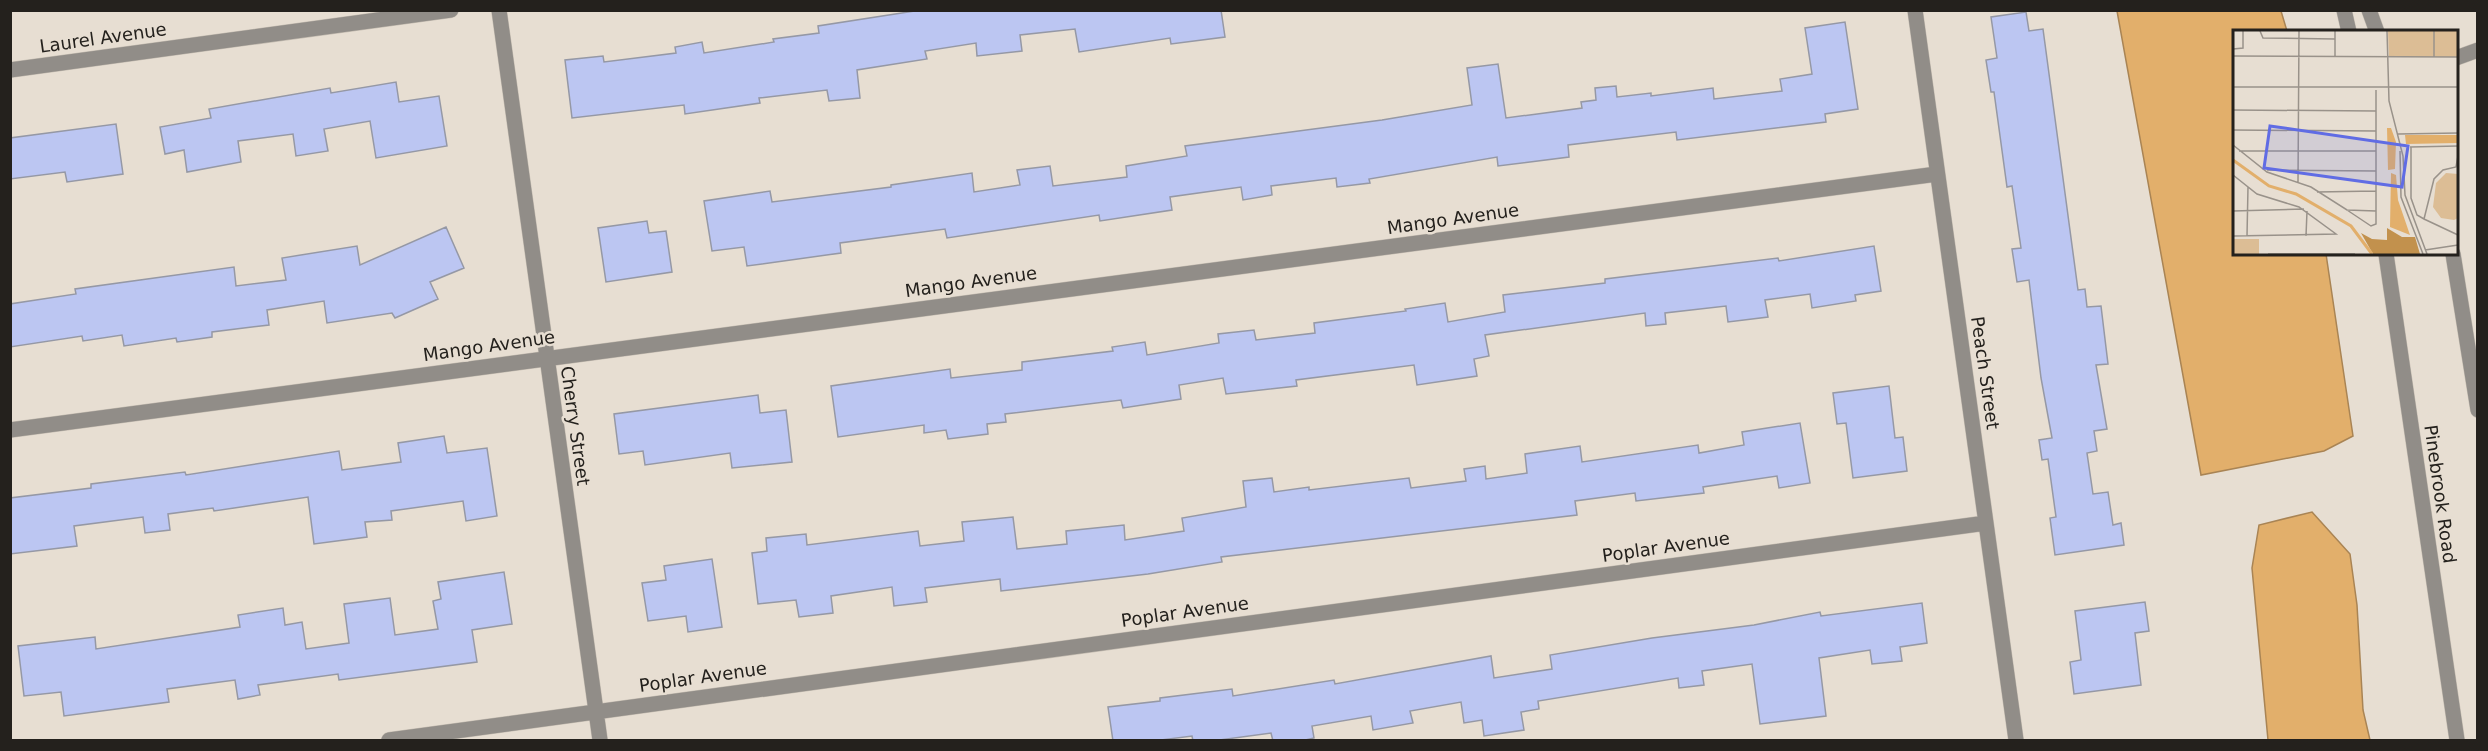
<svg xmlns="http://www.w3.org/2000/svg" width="2488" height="751" viewBox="0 0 2488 751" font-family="'DejaVu Sans',sans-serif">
  <rect width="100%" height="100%" fill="#e7ded2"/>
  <path fill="#e2af6b" stroke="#a98454" stroke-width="1.5" d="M 2117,11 L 2281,11 L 2287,31 L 2234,32 L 2234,254 L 2326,254 L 2353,436 L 2324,451 L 2201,475 Z
    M 2312,512 L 2350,554 L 2357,605 L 2363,710 L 2370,740 L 2268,740 L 2252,568 L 2259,525 Z"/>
  <path fill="#bcc6f2" stroke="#9598a5" stroke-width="1.5" d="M 921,10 L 1221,10 L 1225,37 L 1171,44 L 1170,38 L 1079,52 L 1075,29 L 1020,35 L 1022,51 L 977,56 L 976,43 L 925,51 L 927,59 L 857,70 L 860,98 L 829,101 L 827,90 L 759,98 L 760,103 L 685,114 L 684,105 L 572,118 L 565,60 L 603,56 L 604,62 L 676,53 L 675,47 L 702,42 L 704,53 L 774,42 L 773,39 L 819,33 L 818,26 Z
    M 2026,12 L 2029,31 L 2043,29 L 2078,290 L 2085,289 L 2087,307 L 2101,306 L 2108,364 L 2096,365 L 2107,429 L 2094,431 L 2097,451 L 2087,453 L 2093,494 L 2108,492 L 2113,525 L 2121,523 L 2124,545 L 2055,555 L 2050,518 L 2056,517 L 2048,459 L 2042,460 L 2039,440 L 2052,438 L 2041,378 L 2029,280 L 2017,282 L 2012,249 L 2021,248 L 2012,186 L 2007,187 L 1994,92 L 1991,92 L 1986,60 L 1997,58 L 1991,17 Z
    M 1845,22 L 1858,109 L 1825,114 L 1826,122 L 1677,140 L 1676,132 L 1568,145 L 1569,157 L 1498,166 L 1497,157 L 1369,179 L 1370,183 L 1337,187 L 1336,178 L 1271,186 L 1272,195 L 1243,200 L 1241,187 L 1170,197 L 1172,210 L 1100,221 L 1099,215 L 947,238 L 945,229 L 840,243 L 841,253 L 747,266 L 744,247 L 712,251 L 704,201 L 770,191 L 772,202 L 891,187 L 891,185 L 972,173 L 974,192 L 1020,185 L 1017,170 L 1050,166 L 1053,186 L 1127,177 L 1126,166 L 1187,156 L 1185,146 L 1382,120 L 1472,105 L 1467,68 L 1498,64 L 1506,118 L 1582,108 L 1581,102 L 1596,100 L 1595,88 L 1616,86 L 1617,97 L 1651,93 L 1651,96 L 1713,88 L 1714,99 L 1782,91 L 1780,79 L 1812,74 L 1805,28 Z
    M 396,82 L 399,102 L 439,96 L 447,146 L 376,158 L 370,121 L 324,129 L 328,151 L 296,156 L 293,134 L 238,141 L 241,162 L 187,172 L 184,150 L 165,154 L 160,127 L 211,118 L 209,109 L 330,88 L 331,93 Z
    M 116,124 L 123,174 L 67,182 L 65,172 L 10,179 L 10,138 Z
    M 647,221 L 649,233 L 666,231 L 672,272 L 606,282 L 598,228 Z
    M 446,227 L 464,268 L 430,282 L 438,299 L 395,318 L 392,313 L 327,323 L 324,301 L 267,310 L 269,325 L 212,332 L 212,337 L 177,342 L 176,338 L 124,346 L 122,335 L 83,341 L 82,336 L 10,347 L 10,304 L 76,294 L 75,289 L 234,267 L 236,286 L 286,280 L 282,258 L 357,246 L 360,265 Z
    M 1874,246 L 1881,291 L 1855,295 L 1856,301 L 1812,308 L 1810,294 L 1765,300 L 1768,317 L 1728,322 L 1726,306 L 1665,313 L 1666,324 L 1646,326 L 1645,313 L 1485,335 L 1489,356 L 1474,359 L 1477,376 L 1417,385 L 1414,365 L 1296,380 L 1297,386 L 1226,394 L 1223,378 L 1179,385 L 1181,399 L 1123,408 L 1121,400 L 1005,414 L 1006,422 L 987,424 L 988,434 L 948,439 L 946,430 L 924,433 L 924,425 L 838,437 L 831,386 L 950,369 L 951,378 L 1022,370 L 1022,362 L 1113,351 L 1112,347 L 1145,342 L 1147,355 L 1219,343 L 1218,334 L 1254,330 L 1256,340 L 1315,333 L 1314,323 L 1406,311 L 1405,309 L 1445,303 L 1448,322 L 1505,312 L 1503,295 L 1605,283 L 1605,279 L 1778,258 L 1779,261 Z
    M 1889,386 L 1895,438 L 1903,437 L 1907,471 L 1853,478 L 1846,423 L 1837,424 L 1833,393 Z
    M 758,395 L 760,413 L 786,410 L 792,462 L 732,468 L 730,453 L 645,465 L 643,451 L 619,454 L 614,414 Z
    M 1800,423 L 1810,483 L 1779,488 L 1777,476 L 1703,487 L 1704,493 L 1636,501 L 1635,493 L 1575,501 L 1577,515 L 1221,557 L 1222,562 L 1148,574 L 1001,591 L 1000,579 L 925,588 L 927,602 L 894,606 L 892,587 L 831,596 L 833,613 L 799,617 L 796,600 L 758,604 L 752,553 L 767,551 L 766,538 L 806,534 L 807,545 L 918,531 L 920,546 L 964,541 L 962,522 L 1013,517 L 1017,549 L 1067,544 L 1066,531 L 1124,525 L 1125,540 L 1184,531 L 1182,518 L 1246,507 L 1243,481 L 1272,478 L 1274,492 L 1309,487 L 1309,490 L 1409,478 L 1411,488 L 1466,481 L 1464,469 L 1485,466 L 1486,479 L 1527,473 L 1525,454 L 1580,446 L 1582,462 L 1698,445 L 1699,453 L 1744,445 L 1742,432 Z
    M 444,436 L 447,453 L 487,448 L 497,516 L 466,521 L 463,501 L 391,511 L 392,520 L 365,522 L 367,537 L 314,544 L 308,497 L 214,511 L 213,508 L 168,514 L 170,530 L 145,533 L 143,517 L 74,526 L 77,546 L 10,554 L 10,498 L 91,488 L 91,484 L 185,472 L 186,475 L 339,451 L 342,470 L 401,462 L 398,443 Z
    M 712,559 L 722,627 L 688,632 L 686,616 L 648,621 L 642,583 L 666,580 L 664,566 Z
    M 504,572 L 512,624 L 472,630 L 477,662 L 339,680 L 338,674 L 258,685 L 260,695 L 238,699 L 235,680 L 167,689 L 169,702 L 64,716 L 61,692 L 24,696 L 18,646 L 95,637 L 96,649 L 240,627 L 238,615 L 283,608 L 285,625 L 302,622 L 306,649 L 349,643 L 344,604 L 390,598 L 395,635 L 438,629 L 433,601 L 441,599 L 438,582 Z
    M 2145,602 L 2149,631 L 2135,633 L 2141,685 L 2074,694 L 2070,662 L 2081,660 L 2075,611 Z
    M 1922,603 L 1927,643 L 1900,647 L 1902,661 L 1872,664 L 1870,650 L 1819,658 L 1826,716 L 1760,724 L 1752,664 L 1702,671 L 1704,685 L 1679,688 L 1678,678 L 1538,701 L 1539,709 L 1521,712 L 1524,730 L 1484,736 L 1482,720 L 1464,723 L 1461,702 L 1410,711 L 1413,723 L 1373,730 L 1371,716 L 1312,726 L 1314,738 L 1301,741 L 1273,741 L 1271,733 L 1212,741 L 1193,741 L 1192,736 L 1153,741 L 1113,741 L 1108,707 L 1160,701 L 1160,698 L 1232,689 L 1233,696 L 1334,680 L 1335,684 L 1491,656 L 1494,678 L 1552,669 L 1550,655 L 1652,638 L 1754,625 L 1820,612 L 1821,616 Z"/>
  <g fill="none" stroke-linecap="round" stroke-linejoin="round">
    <g stroke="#c4bcb1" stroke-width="16">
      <path id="minor" d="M 499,10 L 600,740
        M 1915,10 L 2016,740
        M 2344,10 L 2349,32
        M 2369,10 L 2377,32
        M 2456,58 L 2478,50
        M 10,70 L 451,10
        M 2386,254 L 2457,740
        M 2453,254 L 2478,410
        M 10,430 L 1937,174
        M 389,740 L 1986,523"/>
    </g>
    <use href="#minor" stroke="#918d88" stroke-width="15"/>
  </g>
  <g text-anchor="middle" stroke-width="5" stroke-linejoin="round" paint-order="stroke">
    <g font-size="18" fill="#24211d" stroke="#e7ded2">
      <text transform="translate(103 38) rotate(-8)" y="6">Laurel Avenue</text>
      <text transform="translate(1453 219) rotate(-8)" y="6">Mango Avenue</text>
      <text transform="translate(971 282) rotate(-8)" y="6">Mango Avenue</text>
      <text transform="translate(489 346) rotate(-8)" y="6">Mango Avenue</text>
      <text transform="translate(1985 373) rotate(82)" y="6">Peach Street</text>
      <text transform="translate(575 426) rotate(82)" y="6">Cherry Street</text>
      <text transform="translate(2440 494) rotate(82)" y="6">Pinebrook Road</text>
      <text transform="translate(1666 547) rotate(-8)" y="6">Poplar Avenue</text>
      <text transform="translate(1185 612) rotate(-8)" y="6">Poplar Avenue</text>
      <text transform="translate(703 677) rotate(-8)" y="6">Poplar Avenue</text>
    </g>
  </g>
  <g transform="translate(2233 30)">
    <rect width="225" height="225" fill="#e7ded2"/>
    <path d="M 155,1 L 225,1 L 225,27 L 156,27 ZM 213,143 L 225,144 L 225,188 L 221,190 L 208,188 L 200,177 L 203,153 ZM 0,209 L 26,209 L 26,224 L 0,224 Z" fill="#dcbd95"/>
    <path d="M 154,198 L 169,207 L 182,207 L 187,224 L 140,224 L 128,203 L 139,209 L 154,210 Z" fill="#c2914d"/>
    <path d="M 154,98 L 158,98 L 163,112 L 162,139 L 155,140 ZM 172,105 L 225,105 L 225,113 L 173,114 ZM 158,143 L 163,145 L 165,170 L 177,205 L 157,197 Z" fill="#e2af6b"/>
    <path fill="none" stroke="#e2af6b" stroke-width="3" d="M 0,130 L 36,156 L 63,164 L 118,196 L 139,224"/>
    <path fill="none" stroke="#99928a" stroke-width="1.5" d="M 27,1 L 30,8 L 102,9M 102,1 L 102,26M 154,1 L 156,71 L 170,126 L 172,165 L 194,224M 201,1 L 201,27M 0,19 L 10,18 L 10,1M 0,26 L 225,27M 0,57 L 225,57M 0,80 L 143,81M 0,100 L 143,101M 165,104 L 225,103M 0,115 L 34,142 L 78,157 L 114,180 L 143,181M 177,117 L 225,116M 178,117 L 178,168 L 184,185 L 191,189 L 201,149 L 210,140 L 223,137 L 225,126M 6,121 L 143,121M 167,121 L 168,167 L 190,224M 34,140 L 143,141M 0,145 L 24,164 L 66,177 L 103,204 L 0,206M 65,152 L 66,1M 84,162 L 143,161M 114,180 L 138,196 L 143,194 L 143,60M 0,181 L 71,179M 191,189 L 225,205M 14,206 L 15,157M 73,206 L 74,181M 192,220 L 225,215M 35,224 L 122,224"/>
    <path fill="#606ce4" fill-opacity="0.15" stroke="#606ce4" stroke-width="3" d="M 37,96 L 175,116 L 169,157 L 31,138 Z"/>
    <rect width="225" height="225" fill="none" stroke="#24211d" stroke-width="3"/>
  </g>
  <rect width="2488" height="751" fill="none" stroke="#24211d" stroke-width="24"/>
</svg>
